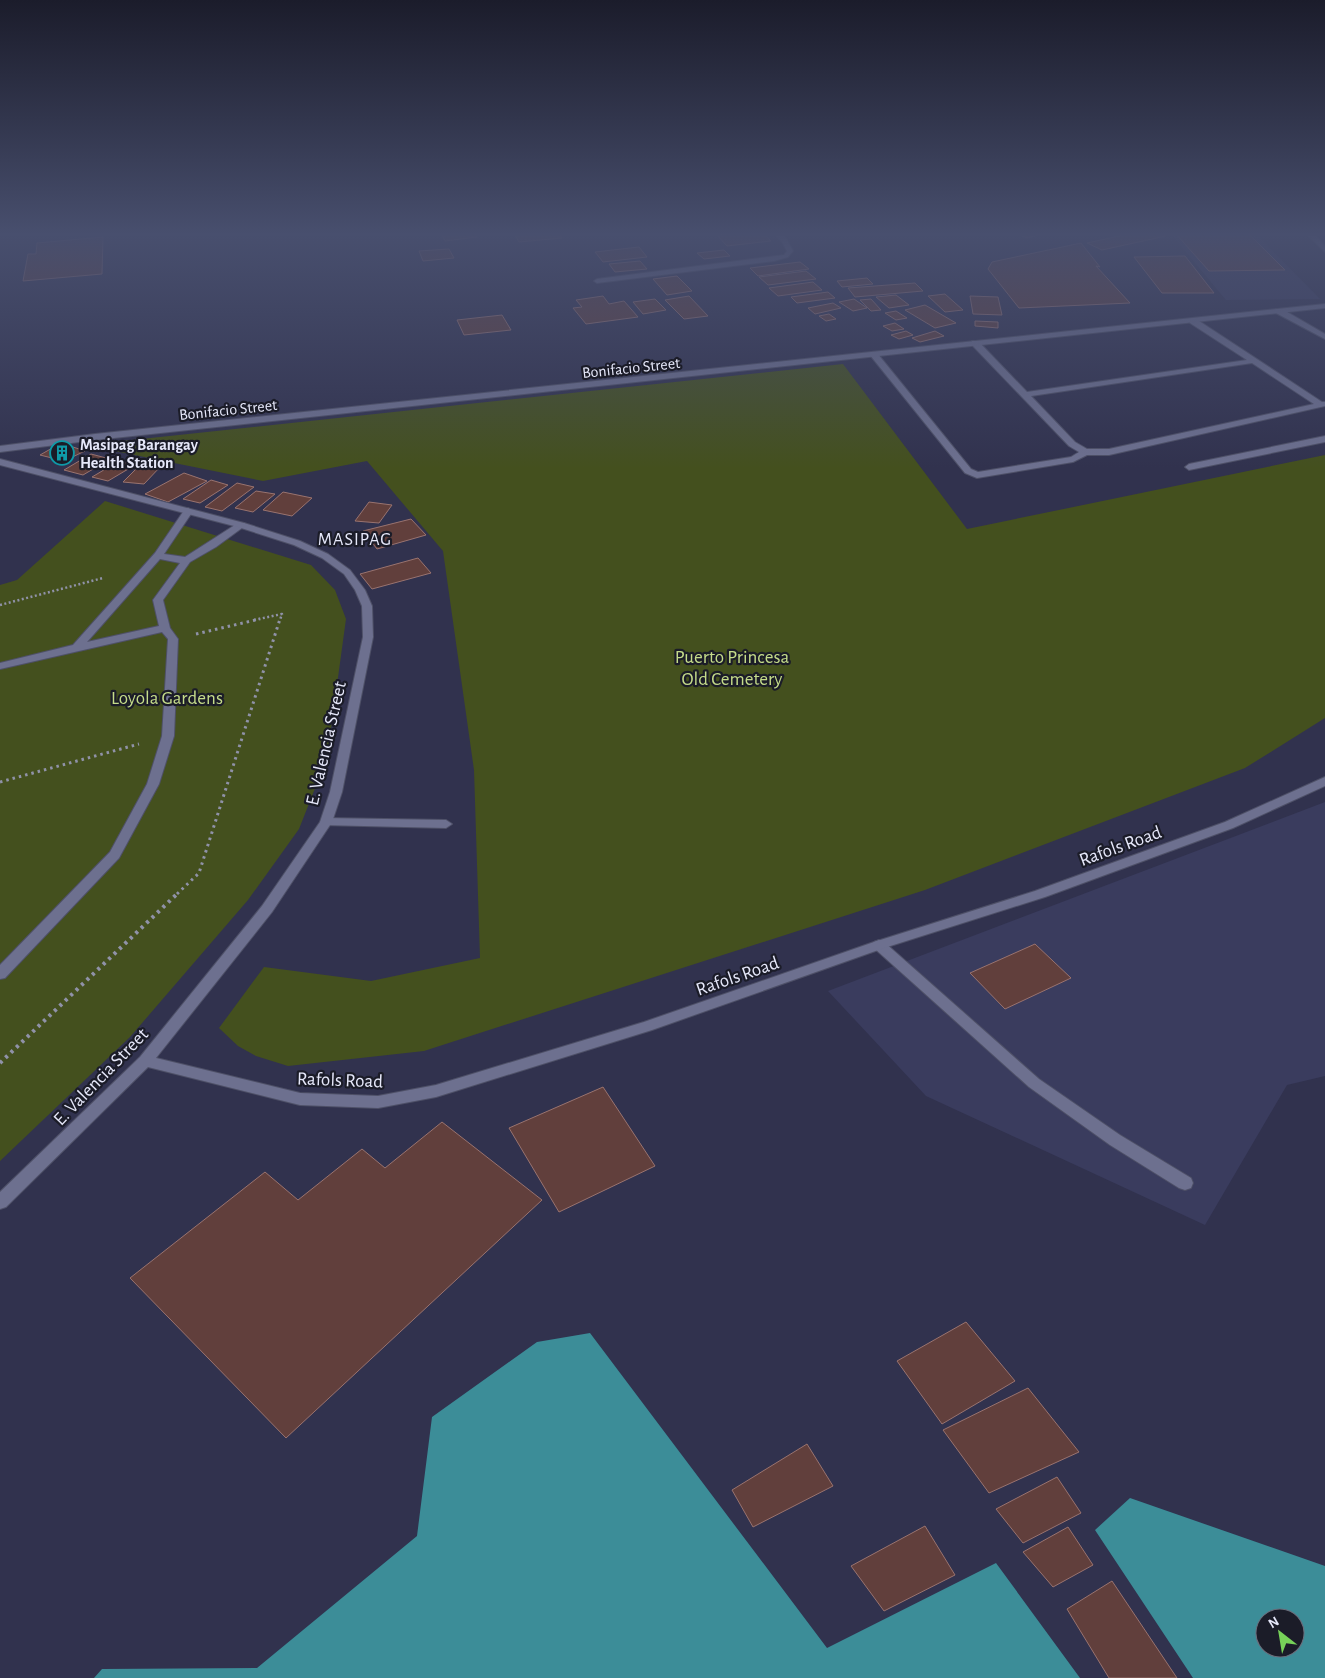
<svg xmlns="http://www.w3.org/2000/svg" width="1325" height="1678" viewBox="0 0 1325 1678" font-family="'Alegreya Sans',sans-serif">
  <rect width="100%" height="100%" fill="#31324e"/>
  <path fill="#3a3c5e" d="M 1170,233 L 1255,233 L 1320,299 L 1226,300 Z
    M 1325,802 L 1325,1076 L 1287,1085 L 1205,1225 L 926,1096 L 828,991 Z"/>
  <path fill="#44501e" d="M 843,364 L 967,529 L 1325,455 L 1325,718 L 1245,768 L 925,890 L 424,1051 L 288,1066 L 256,1056 L 238,1046 L 219,1028 L 264,967 L 371,981 L 480,958 L 474,770 L 443,551 L 367,461 L 263,481 L 85,445 Z
    M 105,501 L 311,565 L 335,590 L 346,619 L 327,758 L 299,829 L 248,900 L 130,1037 L 0,1161 L 0,585 L 17,580 Z"/>
  <path fill="#3c8d98" fill-rule="evenodd" d="M 590,1333 L 827,1648 L 996,1563 L 1080,1678 L 94,1678 L 102,1669 L 257,1668 L 417,1536 L 432,1417 L 537,1342 Z
    M 1130,1498 L 1325,1566 L 1325,1678 L 1193,1678 L 1095,1530 ZM 1265,1618 L 1295,1618 L 1295,1648 L 1265,1648 Z"/>
  <path fill="#613f3c" stroke="#99736f" d="M 441,233 L 475,233 L 477,237 L 445,241 Z
    M 514,233 L 559,233 L 562,238 L 519,242 Z
    M 736,233 L 763,233 L 771,241 L 727,246 L 717,235 Z
    M 1016,233 L 1045,233 L 1027,238 Z
    M 1133,233 L 1160,233 L 1166,236 L 1102,250 L 1087,243 Z
    M 1175,233 L 1248,233 L 1285,270 L 1209,271 Z
    M 103,237 L 102,274 L 23,281 L 28,254 L 36,254 L 37,243 Z
    M 1081,243 L 1100,267 L 1096,266 L 1130,303 L 1019,308 L 988,269 L 992,262 Z
    M 639,247 L 647,257 L 603,262 L 595,252 Z
    M 449,249 L 454,258 L 423,261 L 419,251 Z
    M 724,250 L 730,256 L 704,259 L 697,253 Z
    M 1185,256 L 1214,293 L 1162,293 L 1134,257 Z
    M 640,261 L 647,269 L 615,272 L 609,264 Z
    M 800,262 L 809,269 L 758,276 L 750,268 Z
    M 806,271 L 816,279 L 768,285 L 759,277 Z
    M 677,276 L 692,291 L 667,295 L 653,279 Z
    M 867,278 L 873,284 L 842,287 L 837,281 Z
    M 813,282 L 822,290 L 778,296 L 769,288 Z
    M 915,283 L 923,291 L 855,297 L 848,288 Z
    M 828,292 L 835,298 L 797,303 L 791,297 Z
    M 945,294 L 963,310 L 945,312 L 928,296 Z
    M 896,295 L 909,305 L 889,308 L 876,297 Z
    M 603,296 L 609,304 L 624,301 L 638,317 L 586,324 L 573,308 L 582,307 L 576,300 Z
    M 689,296 L 708,316 L 684,319 L 665,300 Z
    M 970,296 L 998,297 L 1002,315 L 973,314 Z
    M 655,299 L 666,310 L 643,314 L 633,302 Z
    M 854,299 L 867,308 L 853,311 L 839,302 Z
    M 871,299 L 881,310 L 871,311 L 860,300 Z
    M 833,303 L 841,308 L 815,314 L 808,308 Z
    M 925,305 L 956,323 L 935,328 L 905,310 Z
    M 896,311 L 907,318 L 896,320 L 885,313 Z
    M 829,314 L 836,319 L 826,321 L 819,316 Z
    M 502,315 L 511,330 L 464,335 L 457,320 Z
    M 975,321 L 998,322 L 998,328 L 975,326 Z
    M 895,323 L 904,329 L 892,331 L 883,326 Z
    M 906,331 L 913,335 L 899,339 L 891,335 Z
    M 935,331 L 944,336 L 920,342 L 912,338 Z
    M 61,443 L 85,451 L 64,461 L 40,455 Z
    M 91,454 L 110,459 L 83,475 L 64,470 Z
    M 119,461 L 135,465 L 108,481 L 92,477 Z
    M 140,465 L 161,466 L 144,484 L 123,482 Z
    M 184,473 L 207,481 L 168,502 L 145,494 Z
    M 211,480 L 228,485 L 200,503 L 183,499 Z
    M 237,483 L 254,487 L 222,511 L 205,507 Z
    M 256,491 L 275,494 L 253,512 L 235,508 Z
    M 283,492 L 312,498 L 292,516 L 263,510 Z
    M 369,502 L 392,505 L 379,523 L 355,521 Z
    M 411,519 L 426,535 L 377,549 L 363,531 Z
    M 418,558 L 431,573 L 372,589 L 360,574 Z
    M 1035,944 L 1071,978 L 1005,1009 L 970,973 Z
    M 603,1087 L 655,1166 L 559,1212 L 509,1128 Z
    M 442,1122 L 542,1200 L 286,1438 L 130,1278 L 265,1172 L 298,1200 L 362,1149 L 385,1168 Z
    M 966,1322 L 1015,1381 L 942,1424 L 897,1361 Z
    M 1028,1388 L 1079,1452 L 989,1493 L 943,1430 Z
    M 807,1444 L 833,1486 L 753,1527 L 732,1490 Z
    M 1057,1477 L 1081,1513 L 1023,1543 L 996,1509 Z
    M 925,1526 L 955,1575 L 884,1611 L 851,1566 Z
    M 1068,1527 L 1093,1565 L 1053,1587 L 1023,1552 Z
    M 1112,1581 L 1177,1678 L 1109,1678 L 1067,1609 Z"/>
  <g fill="none" stroke-linecap="round" stroke-linejoin="round">
    <g stroke="#4e5067" stroke-width="2">
      <path id="lane" d="M 188,508 L 193,511 L 164,554 L 185,557 L 238,523 L 244,523 L 246,525 L 216,547 L 190,562 L 163,600 L 170,628 L 178,639 L 174,736 L 159,784 L 119,858 L 5,978 L 0,979 L 0,965 L 110,852 L 147,784 L 162,736 L 168,639 L 162,632 L 0,669 L 0,663 L 73,645 L 155,553 L 185,509 ZM 160,559 L 180,563 L 153,600 L 159,626 L 87,642 Z
        M 326,818 L 446,820 L 452,824 L 446,828 L 322,825 L 320,822 Z
        M 879,940 L 884,942 L 1039,1079 L 1120,1135 L 1191,1178 L 1193,1183 L 1191,1188 L 1185,1190 L 1179,1188 L 1110,1145 L 1029,1087 L 874,948 L 872,945 L 874,942 Z"/>
    </g>
    <g stroke="#4e5067" stroke-width="2">
      <path id="street" d="M 774,233 L 781,233 L 787,240 L 793,251 L 788,257 L 774,261 L 597,283 L 594,281 L 597,279 L 784,255 L 787,251 L 782,242 Z
        M 1306,233 L 1313,233 L 1325,246 L 1325,252 Z
        M 1276,309 L 1282,309 L 1325,334 L 1325,339 L 1276,313 Z
        M 1190,319 L 1196,319 L 1322,402 L 1325,402 L 1325,406 L 1109,455 L 1087,455 L 1073,462 L 977,478 L 965,473 L 870,355 L 877,353 L 971,469 L 978,472 L 1071,457 L 1079,452 L 1069,446 L 972,345 L 972,341 L 978,341 L 1027,392 L 1247,360 L 1190,323 ZM 1252,363 L 1314,404 L 1109,449 L 1087,449 L 1075,442 L 1031,396 Z
        M 1325,436 L 1325,442 L 1189,470 L 1185,467 L 1189,464 Z
        M 0,459 L 244,523 L 300,541 L 328,554 L 350,570 L 365,590 L 372,606 L 373,637 L 342,792 L 332,822 L 272,912 L 156,1058 L 300,1093 L 378,1096 L 436,1085 L 644,1022 L 874,942 L 1035,891 L 1225,822 L 1325,777 L 1325,786 L 1233,828 L 1045,897 L 884,948 L 652,1030 L 436,1097 L 378,1108 L 300,1105 L 148,1067 L 6,1207 L 0,1209 L 0,1192 L 140,1057 L 262,906 L 320,822 L 330,792 L 363,637 L 362,606 L 355,590 L 344,574 L 322,558 L 294,545 L 238,527 L 0,465 Z"/>
    </g>
    <g stroke="#4e5067" stroke-width="2">
      <path id="secondary" d="M 1325,304 L 1325,308 L 95,440 L 0,452 L 0,446 L 95,434 Z"/>
    </g>
    <path stroke="#9092a8" stroke-width="2.5" stroke-dasharray="2 2.5" stroke-linecap="butt" d="M 0,605 L 103,578
      M 254,620 L 282,614 L 280,620"/>
    <path stroke="#9092a8" stroke-width="3" stroke-dasharray="2.5 4" stroke-linecap="butt" d="M 196,634 L 260,619
      M 0,782 L 139,744
      M 177,894 L 199,873 L 280,619"/>
    <path stroke="#9092a8" stroke-width="4" stroke-dasharray="3 4.5" stroke-linecap="butt" d="M 0,1063 L 178,893"/>
    <use href="#lane" fill="#6d708f" fill-rule="evenodd"/>
    <use href="#street" fill="#6d708f" fill-rule="evenodd"/>
    <use href="#secondary" fill="#6d708f" fill-rule="evenodd"/>
  </g>
  <linearGradient id="sky" x2="0" y2="1"><stop stop-color="#1b1c2b"/><stop offset="0.5" stop-color="#484f6e"/><stop offset="1" stop-color="#484f6e" stop-opacity="0"/></linearGradient>
  <rect width="1325" height="468" fill="url(#sky)"/>
  <defs>
    <g id="building-ring" transform="scale(1.25)"><circle r="9.5" fill="#1b1c28" stroke="#0f9aa8" stroke-width="1.5"/><path d="M-4-6H4V6H1V3H-1V6H-4ZM-2.5-4.3h1.7v1.8h-1.7ZM.8-4.3h1.7v1.8H.8ZM-2.5-1h1.7V.8h-1.7ZM.8-1h1.7V.8H.8Z" fill="#0f9aa8"/></g>
  </defs>
  <g fill-rule="evenodd">
    <use href="#building-ring" x="62" y="453"/>
  </g>
  <g text-anchor="middle" stroke-width="4.5" stroke-linejoin="round" paint-order="stroke">
    <g font-size="16" fill="#e6e8fa" stroke="#1b1c28">
      <text transform="translate(631 367) rotate(-6)" y="6">Bonifacio Street</text>
      <text transform="translate(228 409) rotate(-6)" y="6">Bonifacio Street</text>
    </g>
    <g font-size="16" font-weight="bold" fill="#e6e8fa" stroke="#1b1c28" text-anchor="start">
      <text x="80" y="450">Masipag Barangay<tspan x="80" dy="18">Health Station</tspan></text>
    </g>
    <g font-size="18" letter-spacing="1" fill="#e6e8fa" stroke="#1b1c28">
      <text x="355" y="545">MASIPAG</text>
    </g>
    <g font-size="19" fill="#c5dc8a" stroke="#1b1c28">
      <text x="732" y="663">Puerto Princesa<tspan x="732" dy="22">Old Cemetery</tspan></text>
      <text x="167" y="704">Loyola Gardens</text>
    </g>
    <g font-size="19" fill="#e6e8fa" stroke="#1b1c28">
      <text transform="translate(325 743) rotate(-77)" y="7">E. Valencia Street</text>
      <text transform="translate(1120 845) rotate(-20)" y="7">Rafols Road</text>
      <text transform="translate(737 975) rotate(-19)" y="7">Rafols Road</text>
      <text transform="translate(100 1076) rotate(-46)" y="7">E. Valencia Street</text>
      <text transform="translate(340 1079) rotate(2)" y="7">Rafols Road</text>
    </g>
  </g>
  <g transform="translate(1280 1633) rotate(329)"><circle r="24" fill="#1b1c28" stroke="#6c6e7c"/>
  <path d="M0-4L9 19L0 12L-9 19Z" fill="#77d259"/>
  <text y="-8" font-size="14" font-weight="bold" text-anchor="middle" fill="#e6e8fa">N</text>
  </g>
</svg>
